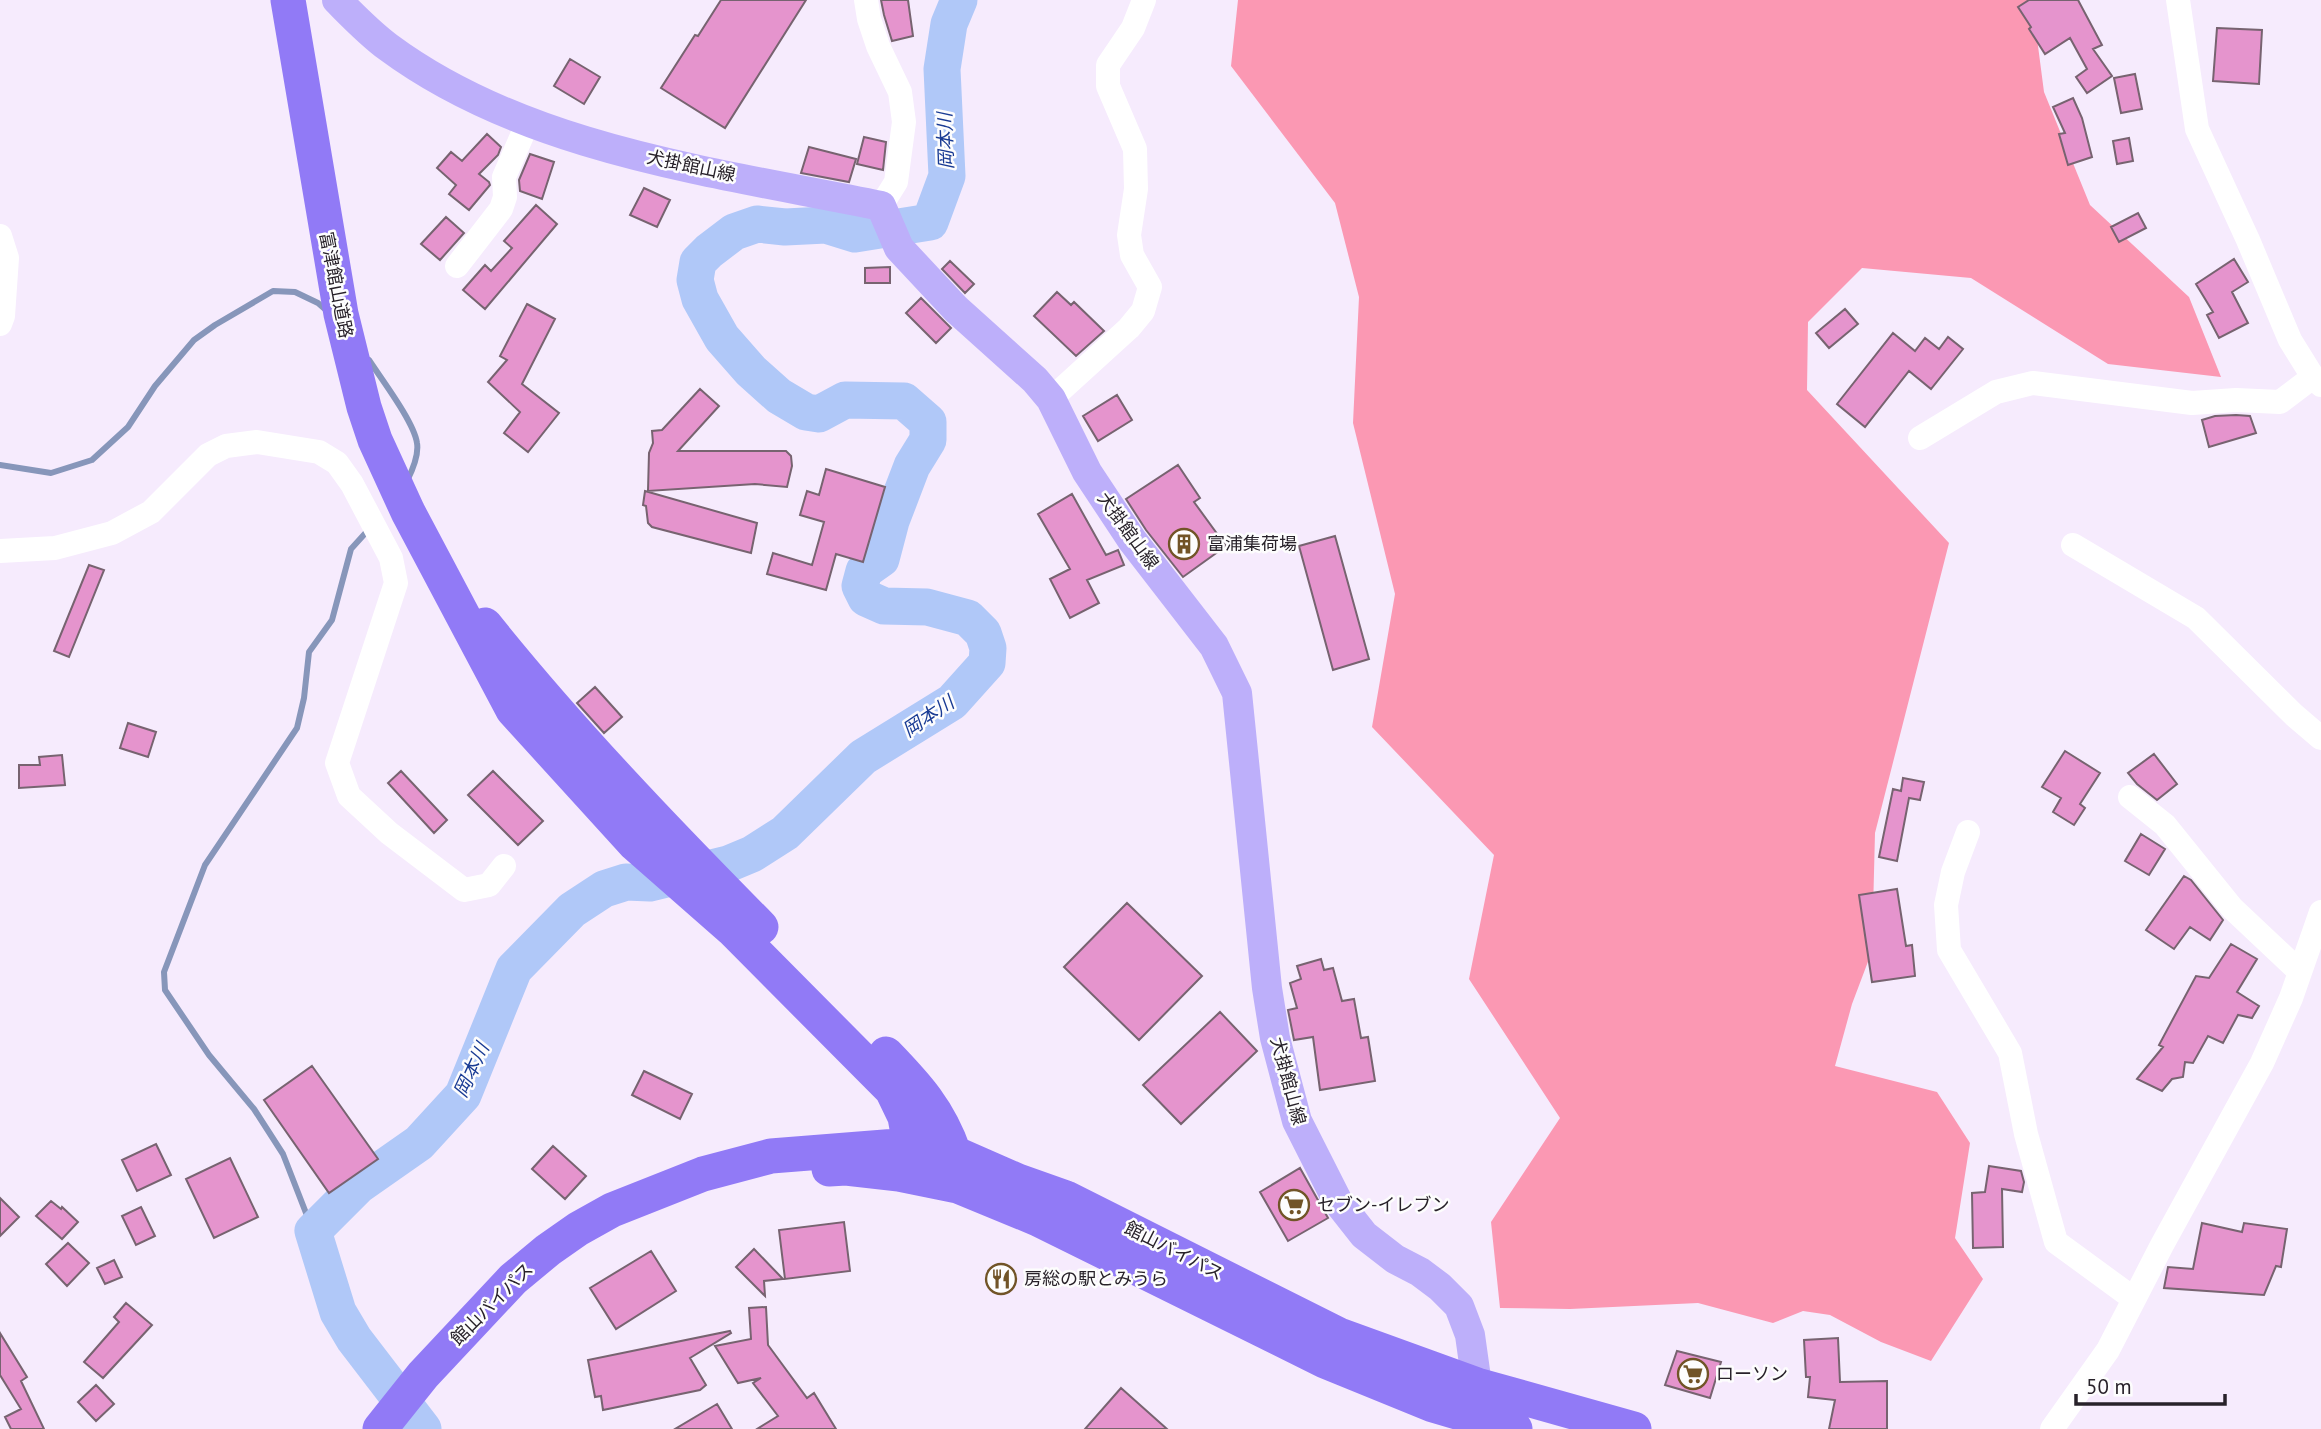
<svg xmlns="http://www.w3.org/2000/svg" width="2321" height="1429" viewBox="0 0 2321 1429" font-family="'PT Sans','Noto Sans JP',sans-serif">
  <rect width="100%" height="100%" fill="#f6ebfd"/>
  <path fill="#fb98b3" d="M 1238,0 L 2032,0 L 2044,92 L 2090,205 L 2189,297 L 2221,377 L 2108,364 L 1971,278 L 1862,268 L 1808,322 L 1807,390 L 1949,543 L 1875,833 L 1872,951 L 1852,1004 L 1835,1066 L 1937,1092 L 1970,1143 L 1955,1238 L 1983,1279 L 1931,1361 L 1881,1342 L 1830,1315 L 1803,1311 L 1773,1323 L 1698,1303 L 1570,1309 L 1500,1308 L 1491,1222 L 1560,1118 L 1469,979 L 1494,855 L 1372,727 L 1395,594 L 1353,423 L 1359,297 L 1335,203 L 1231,66 Z"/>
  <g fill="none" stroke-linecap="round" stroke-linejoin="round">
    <path stroke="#8796ba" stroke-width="6" d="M 369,360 C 382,380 414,422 417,443 C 419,455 412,471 407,481
      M 0,465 L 51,473 L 92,460 L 128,427 L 155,386 L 194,340 L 215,325 L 273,291 L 295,292 L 318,303 L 326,310
      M 313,1231 L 283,1154 L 254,1109 L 209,1055 L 165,990 L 164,972 L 205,865 L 297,728 L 304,698 L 309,652 L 332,620 L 351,549 L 370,528"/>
    <path stroke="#b0c8f8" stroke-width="37" d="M 423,1429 L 354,1339 L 338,1312 L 313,1231 L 359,1185 L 419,1143 L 463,1095 L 514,969 L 572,910 L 604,889 L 626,882 L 650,883 L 728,864 L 752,854 L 785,833 L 863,757 L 952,702 L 987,663 L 988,648 L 983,633 L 968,618 L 927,607 L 884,606 L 866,598 L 860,586 L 864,571 L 881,559 L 891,521 L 912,466 L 928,440 L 928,422 L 904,401 L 845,400 L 819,414 L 806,412 L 779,396 L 751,371 L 722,338 L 700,299 L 695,280 L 698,262 L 709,251 L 734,232 L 757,224 L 785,227 L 826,225 L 855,234 L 930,222 L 947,176 L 942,69 L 949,24 L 959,0"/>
  </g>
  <path fill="#e594cd" stroke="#776370" stroke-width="2" d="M 721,0 L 806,0 L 725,128 L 661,88 L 695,35 L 698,36 Z
    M 881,0 L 908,0 L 913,36 L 892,41 L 884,15 Z
    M 2029,0 L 2078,0 L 2102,45 L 2093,49 L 2112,76 L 2087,93 L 2076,77 L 2087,69 L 2070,38 L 2045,54 L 2029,29 L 2031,27 L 2018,7 Z
    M 2217,28 L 2262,30 L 2259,84 L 2213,81 Z
    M 570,59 L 600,77 L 584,104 L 554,86 Z
    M 2135,74 L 2142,109 L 2121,113 L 2114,78 Z
    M 2073,98 L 2082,118 L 2092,157 L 2068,165 L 2059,134 L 2065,133 L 2053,107 Z
    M 487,134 L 501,147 L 498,155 L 479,174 L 489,182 L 490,185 L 469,210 L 449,194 L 456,185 L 437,168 L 451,152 L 462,161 Z
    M 864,137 L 886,142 L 883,170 L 857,164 Z
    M 2129,138 L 2133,161 L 2117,164 L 2113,141 Z
    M 809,147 L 856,159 L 849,182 L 801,173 Z
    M 530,154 L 554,162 L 542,199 L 520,191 L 519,180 Z
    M 644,188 L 670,200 L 657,227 L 630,215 Z
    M 536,205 L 557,224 L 485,309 L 463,290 L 485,265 L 491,271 L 512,248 L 504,241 Z
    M 2138,213 L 2146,228 L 2119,242 L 2111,227 Z
    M 446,217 L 464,233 L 440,260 L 421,244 Z
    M 2234,259 L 2248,282 L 2232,292 L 2248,323 L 2219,338 L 2207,315 L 2213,312 L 2196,284 Z
    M 950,261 L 974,284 L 965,293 L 942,269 Z
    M 890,267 L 890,283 L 865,283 L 865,268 Z
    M 1057,292 L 1071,305 L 1074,302 L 1104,331 L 1076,356 L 1034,316 Z
    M 921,298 L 951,328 L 936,343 L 906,313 Z
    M 527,304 L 555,319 L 522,384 L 559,413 L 528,452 L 504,433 L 520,412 L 488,382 L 507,360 L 500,356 Z
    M 1845,309 L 1858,324 L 1829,348 L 1816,333 Z
    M 1893,333 L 1915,351 L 1925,338 L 1939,349 L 1948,337 L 1963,349 L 1931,389 L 1909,371 L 1865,427 L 1837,404 Z
    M 700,389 L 719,406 L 678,451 L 786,451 L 791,456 L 792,466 L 787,487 L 755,484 L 648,491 L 649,453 L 653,443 L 652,431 L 662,430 Z
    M 1117,395 L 1132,420 L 1098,441 L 1083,416 Z
    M 2236,415 L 2250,416 L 2256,433 L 2209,447 L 2202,420 L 2215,416 Z
    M 1178,465 L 1200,498 L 1194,502 L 1226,546 L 1183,577 L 1146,530 L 1126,499 Z
    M 826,469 L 885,487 L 863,562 L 836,554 L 826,590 L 767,574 L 773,553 L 812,565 L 824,522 L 800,515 L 807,491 L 819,495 Z
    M 645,491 L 757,523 L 751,553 L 652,527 L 648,523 L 646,506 L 643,505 Z
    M 1072,494 L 1106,555 L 1118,550 L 1124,565 L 1087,580 L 1099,603 L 1070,618 L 1050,579 L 1070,569 L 1038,514 Z
    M 1335,536 L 1369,659 L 1333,670 L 1299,546 Z
    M 89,565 L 104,570 L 69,657 L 54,651 Z
    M 595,687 L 622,717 L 604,733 L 577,703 Z
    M 128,723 L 156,732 L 148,757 L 120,748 Z
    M 2065,751 L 2100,773 L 2080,804 L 2085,808 L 2074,825 L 2053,812 L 2061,798 L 2042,787 Z
    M 2154,754 L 2177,784 L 2157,800 L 2137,784 L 2128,773 Z
    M 62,755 L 65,785 L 19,788 L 19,765 L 40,765 L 39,757 Z
    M 401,771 L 447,820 L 434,833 L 388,783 Z
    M 493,771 L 543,821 L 518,845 L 468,795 Z
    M 1903,778 L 1924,782 L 1920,800 L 1909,798 L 1897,861 L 1879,857 L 1893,789 L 1901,791 Z
    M 2141,834 L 2165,849 L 2149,875 L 2125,861 Z
    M 2184,876 L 2191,880 L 2223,920 L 2210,940 L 2190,927 L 2174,949 L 2146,930 Z
    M 1897,889 L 1906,946 L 1912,945 L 1915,976 L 1872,982 L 1859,895 Z
    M 1127,903 L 1202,976 L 1139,1040 L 1064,967 Z
    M 2231,944 L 2257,959 L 2237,992 L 2259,1006 L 2252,1018 L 2238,1015 L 2223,1043 L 2208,1036 L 2193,1063 L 2185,1062 L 2183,1077 L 2172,1079 L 2162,1091 L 2137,1079 L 2163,1047 L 2159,1045 L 2196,976 L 2209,978 Z
    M 1321,959 L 1324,970 L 1333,968 L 1342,1001 L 1354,999 L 1361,1038 L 1368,1037 L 1375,1081 L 1320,1090 L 1313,1037 L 1294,1040 L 1288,1010 L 1297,1008 L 1290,983 L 1301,979 L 1297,966 Z
    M 1220,1012 L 1257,1051 L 1181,1124 L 1143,1085 Z
    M 312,1066 L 378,1159 L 329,1193 L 264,1100 Z
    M 644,1071 L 692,1094 L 680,1119 L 632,1095 Z
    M 156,1144 L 171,1175 L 137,1191 L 122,1160 Z
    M 553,1146 L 586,1176 L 565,1199 L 532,1169 Z
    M 230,1158 L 258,1217 L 214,1238 L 186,1179 Z
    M 1989,1166 L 2021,1171 L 2024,1182 L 2022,1192 L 2002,1189 L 2003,1247 L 1973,1248 L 1972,1193 L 1985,1192 Z
    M 1300,1168 L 1328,1218 L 1288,1241 L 1260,1192 Z
    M 0,1198 L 19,1217 L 0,1236 Z
    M 51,1201 L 61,1209 L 62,1207 L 78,1222 L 62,1239 L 36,1216 Z
    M 141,1207 L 155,1236 L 136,1245 L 122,1216 Z
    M 844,1222 L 850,1271 L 785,1279 L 779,1230 Z
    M 2202,1223 L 2242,1232 L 2244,1223 L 2287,1229 L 2281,1267 L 2276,1266 L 2264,1295 L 2164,1288 L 2168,1267 L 2193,1269 Z
    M 68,1243 L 89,1263 L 67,1286 L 46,1264 Z
    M 754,1249 L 783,1279 L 764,1281 L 765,1296 L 736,1267 Z
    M 651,1251 L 676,1291 L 616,1329 L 590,1288 Z
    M 114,1260 L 122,1277 L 105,1284 L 97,1268 Z
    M 126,1303 L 152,1325 L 103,1378 L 84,1362 L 119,1322 L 114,1317 Z
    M 766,1307 L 768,1345 L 807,1398 L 814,1393 L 836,1429 L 757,1429 L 778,1416 L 753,1383 L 761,1378 L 738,1383 L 715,1346 L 751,1339 L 749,1308 Z
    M 730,1331 L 731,1333 L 690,1358 L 706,1385 L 700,1390 L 603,1410 L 601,1396 L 595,1397 L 588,1360 Z
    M 0,1333 L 27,1377 L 21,1381 L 44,1429 L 11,1429 L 5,1417 L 21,1409 L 0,1375 Z
    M 1838,1338 L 1840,1382 L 1887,1381 L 1887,1429 L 1829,1429 L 1835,1400 L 1808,1397 L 1810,1377 L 1806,1377 L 1804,1340 Z
    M 1677,1351 L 1721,1362 L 1710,1398 L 1665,1385 Z
    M 96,1385 L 114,1404 L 96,1421 L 78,1402 Z
    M 1121,1388 L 1167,1429 L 1085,1429 Z
    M 717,1404 L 732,1429 L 675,1429 Z"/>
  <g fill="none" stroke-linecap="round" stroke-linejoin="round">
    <path stroke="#fff" stroke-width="24" d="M 866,0 L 869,19 L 878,46 L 900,92 L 904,122 L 896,182 L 881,206
      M 2178,0 L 2197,129 L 2248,240 L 2290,340 L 2313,377 L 2321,385
      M 0,236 L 7,258 L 3,316 L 0,324
      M 457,266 L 501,209 L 505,197 L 504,177 L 528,122
      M 1051,399 L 1129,328 L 1143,311 L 1150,287 L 1132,255 L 1129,235 L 1136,189 L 1135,149 L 1108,86 L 1108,65 L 1133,28 L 1144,0
      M 1920,438 L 1996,392 L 2033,383 L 2192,403 L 2236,400 L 2280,402 L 2313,377
      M 2073,545 L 2196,618 L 2294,715 L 2321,738
      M 0,551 L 55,548 L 112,533 L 151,512 L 208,455 L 226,446 L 257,442 L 319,452 L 337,463 L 352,484 L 391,558 L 396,583 L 337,763 L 349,796 L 389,833 L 464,890 L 489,885 L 504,866
      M 2130,797 L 2165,825 L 2232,908 L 2300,972
      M 1968,832 L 1953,872 L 1946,905 L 1949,950 L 2010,1053 L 2026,1134 L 2056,1242 L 2134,1299
      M 2052,1429 L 2108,1350 L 2162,1245 L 2262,1063 L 2291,998 L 2321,912"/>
    <path stroke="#bdaffa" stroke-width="30" d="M 337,0 C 353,16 369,33 388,47 C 527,150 716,172 881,206 L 899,248 L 956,309 L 1035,380 L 1051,399 L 1087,472 L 1132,540 L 1214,646 L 1237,693 L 1267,988 L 1275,1038 L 1297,1121 L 1338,1202 L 1364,1235 L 1395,1259 L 1420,1272 L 1440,1287 L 1459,1306 L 1470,1335 L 1477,1385 L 1477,1404"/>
    <path stroke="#917af6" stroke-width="35" d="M 288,0 L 341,314 L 364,407 L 375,440 L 408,512 L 513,710 L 634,843 L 732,929 L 892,1090 L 905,1117 L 910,1145 L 927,1179 L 954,1153
      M 485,625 C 570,731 665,830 761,927
      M 886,1054 C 917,1086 939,1110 954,1153
      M 829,1169 L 846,1168 L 899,1174 L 958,1186 L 1038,1219 L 1325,1361 L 1433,1405 L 1515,1429
      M 380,1429 L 423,1375 L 513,1279 L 548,1250 L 578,1229 L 612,1210 L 703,1174 L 771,1156 L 910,1145 L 954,1153 L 1018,1181 L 1066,1198 L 1339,1335 L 1477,1385 L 1634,1429"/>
  </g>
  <defs>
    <g id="building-ring" transform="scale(1.575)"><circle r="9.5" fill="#fdfdfd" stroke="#715427" stroke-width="1.5"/><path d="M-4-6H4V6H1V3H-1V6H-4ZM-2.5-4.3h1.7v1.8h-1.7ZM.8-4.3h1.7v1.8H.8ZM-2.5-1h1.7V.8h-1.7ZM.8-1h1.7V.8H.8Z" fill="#715427"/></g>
    <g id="supermarket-ring" transform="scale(1.575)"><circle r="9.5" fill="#fdfdfd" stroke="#715427" stroke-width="1.5"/><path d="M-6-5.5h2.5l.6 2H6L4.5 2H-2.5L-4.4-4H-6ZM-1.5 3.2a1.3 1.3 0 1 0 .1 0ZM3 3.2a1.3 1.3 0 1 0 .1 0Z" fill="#715427"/></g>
    <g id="restaurant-ring" transform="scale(1.575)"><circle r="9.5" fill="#fdfdfd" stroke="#715427" stroke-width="1.5"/><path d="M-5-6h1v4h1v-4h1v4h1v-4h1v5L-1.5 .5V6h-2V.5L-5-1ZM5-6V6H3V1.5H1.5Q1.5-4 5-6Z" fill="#715427"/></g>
  </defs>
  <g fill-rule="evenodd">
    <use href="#building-ring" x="1184" y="544"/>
    <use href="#supermarket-ring" x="1294" y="1205"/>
    <use href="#restaurant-ring" x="1001" y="1279"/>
    <use href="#supermarket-ring" x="1693" y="1374"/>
  </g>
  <g text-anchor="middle" stroke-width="5" stroke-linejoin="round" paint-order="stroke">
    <g font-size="18" fill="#28222a" stroke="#fdfdfd">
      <text transform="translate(691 166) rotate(12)" y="6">犬掛館山線</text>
      <text transform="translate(336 285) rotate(79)" y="6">富津館山道路</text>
      <text transform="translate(1128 531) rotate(54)" y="6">犬掛館山線</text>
      <text transform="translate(1288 1081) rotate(75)" y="6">犬掛館山線</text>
      <text transform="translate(1174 1251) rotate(27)" y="6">館山バイパス</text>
      <text transform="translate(492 1304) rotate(-45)" y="6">館山バイパス</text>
    </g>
    <g font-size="18" fill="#28222a" stroke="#fdfdfd" text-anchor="start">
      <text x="1207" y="550">富浦集荷場</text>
      <text x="1317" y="1211">セブン-イレブン</text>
      <text x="1024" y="1285">房総の駅とみうら</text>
      <text x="1716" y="1380">ローソン</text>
    </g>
    <g font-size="19" font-style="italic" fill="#193b94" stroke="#fdfdfd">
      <text transform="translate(945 141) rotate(-92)" y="7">岡本川</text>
      <text transform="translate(928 716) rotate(-34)" y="7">岡本川</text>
      <text transform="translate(471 1070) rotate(-65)" y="7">岡本川</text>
    </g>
  </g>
  <path d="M2076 1394v10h149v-10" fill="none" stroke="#28222a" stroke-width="3.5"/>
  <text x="2086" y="1394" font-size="21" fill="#28222a" stroke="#fdfdfd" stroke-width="5" paint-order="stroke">50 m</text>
</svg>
